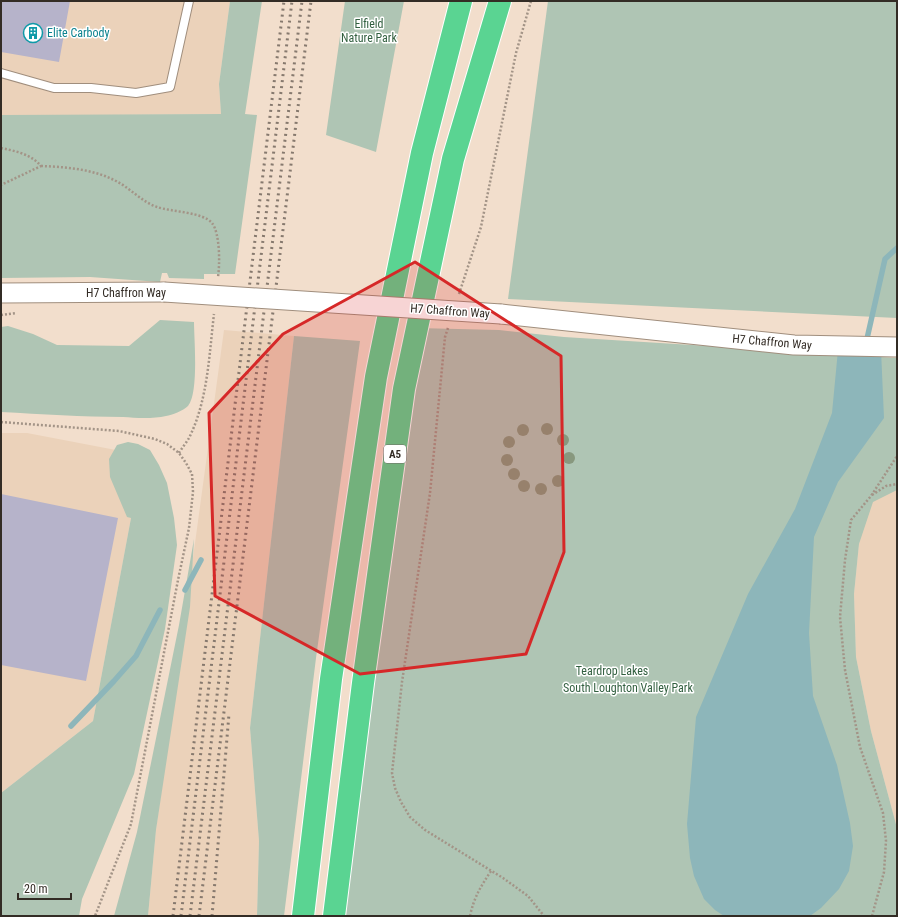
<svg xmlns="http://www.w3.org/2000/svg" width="898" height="917" viewBox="0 0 898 917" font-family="'Roboto Condensed',sans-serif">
  <rect width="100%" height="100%" fill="#f2decc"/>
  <path fill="#ebd2ba" d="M 1,1 L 230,1 L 219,84 L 221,114 L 1,116 Z
    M 224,330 L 294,336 L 250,728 L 259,841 L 257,916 L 148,916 L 156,830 Z
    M 1,433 L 27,433 L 121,451 L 131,518 L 93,721 L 1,793 Z
    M 897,484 L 897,828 L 871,731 L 856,657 L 854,594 L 859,544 L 871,496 Z"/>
  <path fill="#afc5b4" d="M 230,1 L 262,1 L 245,114 L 257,115 L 235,274 L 204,274 L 204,279 L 169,278 L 167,273 L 162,273 L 160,282 L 90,277 L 1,278 L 1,115 L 221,114 L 219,84 Z
    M 345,1 L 404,1 L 376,152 L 326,135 Z
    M 548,1 L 897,1 L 897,318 L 508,299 Z
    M 160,320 L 194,322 C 194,339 199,393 188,406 C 183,411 172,415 166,416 C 153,419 136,418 123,417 C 82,417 42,414 1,412 L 1,327 L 8,326 L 33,334 L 57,345 L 129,346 Z
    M 417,328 L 499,330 L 564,337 L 897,358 L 897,490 L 873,502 L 859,544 L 854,594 L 856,657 L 871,731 L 897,828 L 897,916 L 334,916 Z
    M 294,336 L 360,341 L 316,658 L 284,916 L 257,916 L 259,841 L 250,728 Z
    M 128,442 L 138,444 L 150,450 L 159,465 L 167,483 L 174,518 L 177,545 L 165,629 L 134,774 L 82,899 L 79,916 L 1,916 L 1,793 L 93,721 L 131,518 L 127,517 L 110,477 L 109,459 L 117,445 Z
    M 194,539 L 190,607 L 156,830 L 148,916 L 114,916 L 137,832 L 179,625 Z"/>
  <path fill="#8db6ba" d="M 838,350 L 881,350 L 884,418 L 838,482 L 814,537 L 809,633 L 813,696 L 837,765 L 850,823 L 853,846 L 849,871 L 839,889 L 821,908 L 810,916 L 724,916 L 715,910 L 704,899 L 694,876 L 690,858 L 687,824 L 696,717 L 748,594 L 795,509 L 832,413 Z"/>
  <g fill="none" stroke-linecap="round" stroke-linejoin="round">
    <path stroke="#8db6ba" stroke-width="5.5" d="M 866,343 L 885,259 L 897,248
      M 185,590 L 201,560
      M 71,726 L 114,681 L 136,656 L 160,610"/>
  </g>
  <path fill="#b6b3ca" d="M 1,1 L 70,1 L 59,62 L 1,52 Z
    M 1,494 L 118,518 L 86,681 L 1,665 Z"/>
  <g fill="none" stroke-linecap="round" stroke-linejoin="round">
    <g stroke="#a08e7d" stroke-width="10">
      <path id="service" d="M 1,73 L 54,88 L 91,88 L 136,93 L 170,87 L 189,1"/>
    </g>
    <g stroke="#a08e7d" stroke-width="21">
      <path id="tertiary" d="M 1,293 L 164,292
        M 501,314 L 794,345 L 897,347"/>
    </g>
    <g stroke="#fff" stroke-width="24">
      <path id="trunk" d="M 303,916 L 331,679 L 376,377 L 422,153 L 461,1
        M 334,916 L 363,683 L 404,389 L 453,159 L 500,1"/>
    </g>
    <path stroke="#a39487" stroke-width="2.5" stroke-dasharray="2 2" stroke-linecap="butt" d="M 1,148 C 15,151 31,154 41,166 L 1,185
      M 41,166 C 66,167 93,169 116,181 C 130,188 142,202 157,207 C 172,212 203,212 212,223 C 220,233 220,264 218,277
      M 459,294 L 481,227 L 516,53 L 531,1
      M 1,315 L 16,313
      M 448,328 L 445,337 L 430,493 L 402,682 L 392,773 L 395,788 L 401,802 L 410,817 L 425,830 L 503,878 L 528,896 L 544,916
      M 1,422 L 119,431 L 155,439 L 167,444 L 179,453 L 186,463 L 192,474 L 193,492 L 189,528 L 178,580 L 131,824 L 95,916
      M 179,453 C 182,448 186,443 189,438 C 208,400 209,355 214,314
      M 872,495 L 886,486 L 897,484
      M 470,916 C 474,897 481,886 491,871
      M 872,916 L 884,872 L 886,841 L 883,813 L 860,747 L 845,670 L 840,617 L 845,560 L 851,520 L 871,496 L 897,456"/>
    <use href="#service" stroke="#fff" stroke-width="8"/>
    <use href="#tertiary" stroke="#fff" stroke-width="19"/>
    <use href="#trunk" stroke="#5ad492" stroke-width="22"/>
    <path stroke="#86796e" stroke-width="3" stroke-dasharray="2 4" stroke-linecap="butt" d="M 173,916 L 284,1
      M 181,916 L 292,1
      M 190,916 L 302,1
      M 199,916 L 311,1
      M 212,916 L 229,714"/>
    <g stroke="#a08e7d" stroke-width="21" stroke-linecap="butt">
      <path id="tertiary-bridge" d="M 164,292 L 501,314"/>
    </g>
    <use href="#tertiary-bridge" stroke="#fff" stroke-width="19"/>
  </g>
  <g fill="#88987e">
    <circle cx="547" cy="429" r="6"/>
    <circle cx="523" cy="430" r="6"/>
    <circle cx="563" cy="440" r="6"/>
    <circle cx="509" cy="442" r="6"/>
    <circle cx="569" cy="458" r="6"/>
    <circle cx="507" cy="460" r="6"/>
    <circle cx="514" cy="474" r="6"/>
    <circle cx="558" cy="481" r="6"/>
    <circle cx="524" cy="486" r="6"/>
    <circle cx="541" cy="489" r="6"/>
  </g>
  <path fill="#d62828" fill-opacity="0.2" stroke="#d62828" stroke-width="3" stroke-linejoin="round" d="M 415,262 L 561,356 L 564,552 L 526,654 L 360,674 L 215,596 L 209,413 L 283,334 Z"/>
  <defs>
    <g id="building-ring" transform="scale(1)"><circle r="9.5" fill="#fff" stroke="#0f9aa8" stroke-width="1.5"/><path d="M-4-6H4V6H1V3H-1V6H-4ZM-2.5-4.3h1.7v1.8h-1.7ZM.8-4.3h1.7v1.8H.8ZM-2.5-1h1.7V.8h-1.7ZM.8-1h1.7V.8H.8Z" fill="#0f9aa8"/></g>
  </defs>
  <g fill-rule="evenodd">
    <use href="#building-ring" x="33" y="33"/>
  </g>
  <g text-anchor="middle" stroke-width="3" stroke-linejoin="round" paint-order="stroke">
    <rect fill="#fff" stroke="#706b66" stroke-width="1" x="384" y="445" width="22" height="18" rx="3"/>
    <g font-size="11" font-weight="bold" fill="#332c25">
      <text x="395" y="458">A5</text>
    </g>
    <g font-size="12" fill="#315f3f" stroke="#fff">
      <text x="369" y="28">Elfield<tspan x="369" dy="14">Nature Park</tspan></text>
      <text x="612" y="675">Teardrop Lakes</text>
      <text x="628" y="692">South Loughton Valley Park</text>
    </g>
    <g font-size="12" fill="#0d838f" stroke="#fff" text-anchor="start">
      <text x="47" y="37">Elite Carbody</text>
    </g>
    <g font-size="12" fill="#332c25" stroke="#fff">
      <text x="126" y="297">H7 Chaffron Way</text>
      <text transform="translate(450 311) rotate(4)" y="4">H7 Chaffron Way</text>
      <text transform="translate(772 342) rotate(5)" y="4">H7 Chaffron Way</text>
    </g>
  </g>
  <rect width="898" height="917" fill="none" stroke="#332c25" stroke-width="4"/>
  <path d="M18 893v6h53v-6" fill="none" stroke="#332c25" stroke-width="2"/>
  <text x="24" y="893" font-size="12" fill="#332c25" stroke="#ffffff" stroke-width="3" paint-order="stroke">20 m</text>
</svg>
